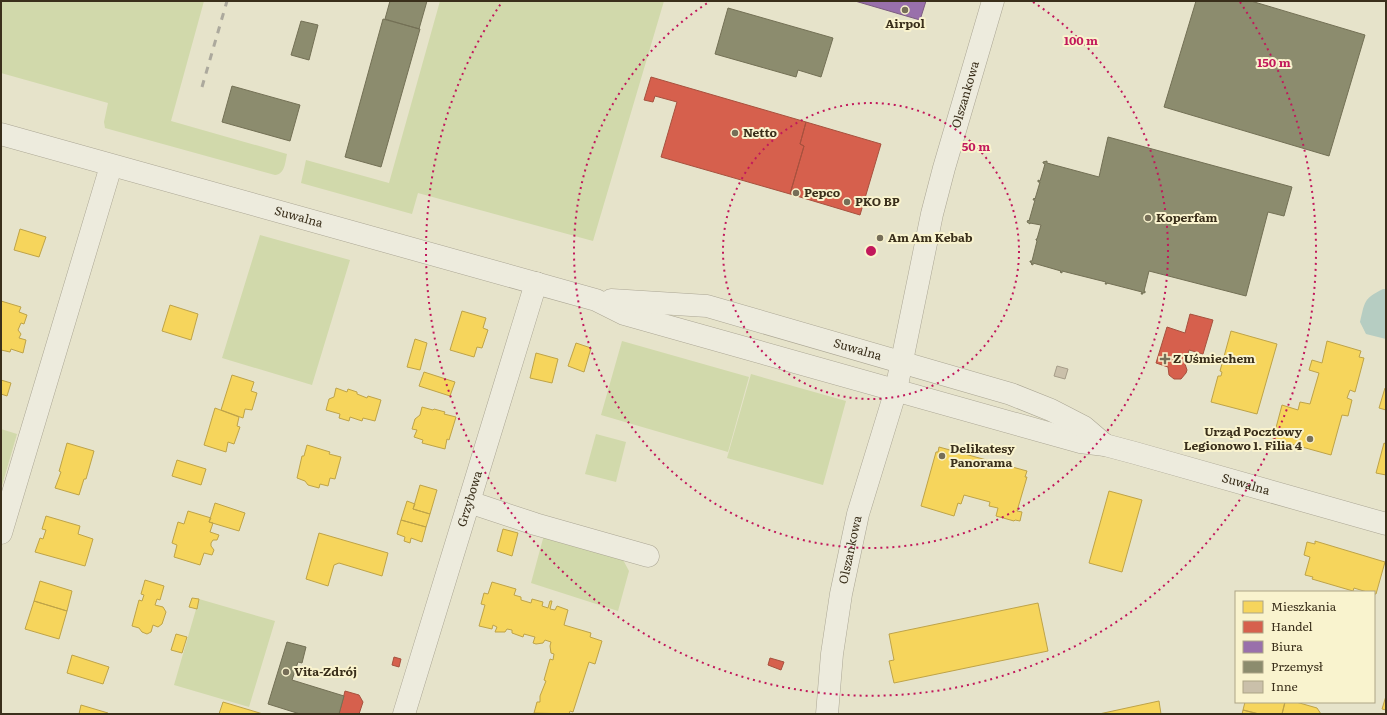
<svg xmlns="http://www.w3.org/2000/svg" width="1387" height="715" viewBox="0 0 1387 715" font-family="Literata,serif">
  <rect width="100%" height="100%" fill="#e6e3ca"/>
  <path fill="#d1d9ab" d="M 1,1 L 204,1 L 171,121 L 287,154 C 285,163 285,174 275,175 L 105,128 L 104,122 L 108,103 L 1,73 Z
    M 440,1 L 664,1 L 593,241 L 418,193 L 412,214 L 301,183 L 306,160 L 389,183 Z
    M 260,235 L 350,260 L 312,385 L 222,358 Z
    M 622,341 L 749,377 L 728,452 L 601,415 Z
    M 751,374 L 846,401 L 823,485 L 727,458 Z
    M 1,429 L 17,434 L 1,489 Z
    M 596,434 L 626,442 L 616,482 L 585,474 Z
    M 544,535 L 622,558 L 629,571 L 618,611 L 531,583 Z
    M 199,599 L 275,621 L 249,707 L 174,685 Z"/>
  <path fill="#b6cdc2" d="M 1383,289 L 1386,289 L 1386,339 L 1366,334 L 1360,322 C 1365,302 1363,299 1383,289 Z"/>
  <path fill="#f6d55c" stroke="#bea348" d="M 20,229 L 46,237 L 39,257 L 14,250 Z
    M 1,301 L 21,307 L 19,312 L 27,315 L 24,324 L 21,323 L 18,330 L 21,334 L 19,338 L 26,340 L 23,353 L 11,349 L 10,352 L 1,350 Z
    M 170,305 L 198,314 L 191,340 L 162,331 Z
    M 462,311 L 486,318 L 483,328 L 488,330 L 482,348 L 477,347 L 474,357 L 450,350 Z
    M 1231,331 L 1277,344 L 1257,414 L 1211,402 L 1218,376 L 1221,376 L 1222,372 L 1220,371 Z
    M 415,339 L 427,343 L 420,370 L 407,367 Z
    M 1327,341 L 1361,351 L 1359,357 L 1364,358 L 1355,392 L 1350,390 L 1347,398 L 1352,400 L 1348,416 L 1342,415 L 1331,455 L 1273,439 L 1282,405 L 1298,410 L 1300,402 L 1310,404 L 1319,373 L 1309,370 L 1312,360 L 1322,363 Z
    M 576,343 L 591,348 L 584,372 L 568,366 Z
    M 536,353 L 558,359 L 552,383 L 530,378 Z
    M 424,372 L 455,382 L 450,396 L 419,386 Z
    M 232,375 L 254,382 L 251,391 L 257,393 L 252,410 L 245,409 L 243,418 L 221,410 Z
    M 1,380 L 11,383 L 7,396 L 1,394 Z
    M 336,388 L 347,392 L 348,389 L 357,392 L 357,394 L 367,398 L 368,396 L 381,400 L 375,421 L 363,418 L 362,421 L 350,417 L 349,421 L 339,418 L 340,414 L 326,410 L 329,399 L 334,397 Z
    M 1385,388 L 1386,388 L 1386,410 L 1379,408 Z
    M 422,407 L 433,410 L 434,409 L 445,412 L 444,414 L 456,417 L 449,440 L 447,439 L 445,449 L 422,443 L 423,440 L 414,437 L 417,430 L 412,429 L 415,419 L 420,415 Z
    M 215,408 L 239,417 L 237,426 L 240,427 L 234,444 L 228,442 L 226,452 L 204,445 Z
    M 67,443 L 94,451 L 86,479 L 84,479 L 79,495 L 55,488 L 61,472 L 59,471 L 60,468 Z
    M 1384,443 L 1386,444 L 1386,475 L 1376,473 Z
    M 307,445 L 330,452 L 329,454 L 341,457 L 335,479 L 330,478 L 328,486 L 320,484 L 319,488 L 308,485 L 305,481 L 297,478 L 302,456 L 304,456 Z
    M 939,447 L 1027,471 L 1025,477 L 1027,477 L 1017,511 L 1022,512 L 1020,521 L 1015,520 L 1014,521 L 996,516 L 998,508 L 989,506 L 990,502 L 964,495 L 961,504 L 958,503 L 954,516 L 921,506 L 936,452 L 938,452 Z
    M 177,460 L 206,469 L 201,485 L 172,476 Z
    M 420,485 L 437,490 L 430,514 L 413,509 Z
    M 1109,491 L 1142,500 L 1122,572 L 1089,563 Z
    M 407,501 L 415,504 L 413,509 L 430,514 L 426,527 L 401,520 Z
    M 215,503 L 245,513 L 239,531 L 209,522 Z
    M 188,511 L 211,518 L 209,522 L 213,523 L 210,532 L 219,535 L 217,540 L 213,540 L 211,543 L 211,546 L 214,550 L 212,555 L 204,553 L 200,565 L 174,557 L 177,545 L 172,543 L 178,522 L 184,524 Z
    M 46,516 L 80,526 L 78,534 L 93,539 L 85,566 L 35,552 L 40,538 L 43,539 L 46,530 L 42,529 Z
    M 401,520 L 426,527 L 422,542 L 411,538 L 410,543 L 404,541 L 405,537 L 397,534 Z
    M 503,529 L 518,533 L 512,556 L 497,551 Z
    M 319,533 L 388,553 L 382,576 L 339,563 L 334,565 L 328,586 L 306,579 Z
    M 1315,541 L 1385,562 L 1376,594 L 1374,594 L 1374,592 L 1367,592 L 1354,588 L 1353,591 L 1312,579 L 1313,577 L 1305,575 L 1310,557 L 1304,555 L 1307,542 L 1315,544 Z
    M 145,580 L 164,586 L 160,600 L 157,599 L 155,605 L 163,607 L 166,612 L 162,624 L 158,627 L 153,625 L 151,632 L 147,634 L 142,632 L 139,628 L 132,626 L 139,600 L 142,601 L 144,595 L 141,594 Z
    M 40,581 L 72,591 L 67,611 L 34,601 Z
    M 492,582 L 516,589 L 514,595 L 521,597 L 521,600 L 531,603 L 532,599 L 543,602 L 542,606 L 548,608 L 550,601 L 552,601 L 550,609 L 555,610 L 557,606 L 568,610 L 564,625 L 591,633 L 590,637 L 602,641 L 595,664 L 589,662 L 573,712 L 570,711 L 569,714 L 534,713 L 537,702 L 540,702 L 540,696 L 546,681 L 544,680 L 550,659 L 553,660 L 554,654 L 551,653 L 550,646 L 551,642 L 545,640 L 543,643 L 536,644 L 533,643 L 535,637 L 524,634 L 523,637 L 512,633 L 512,630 L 507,629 L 505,632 L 495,632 L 497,627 L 493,625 L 492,629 L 479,626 L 485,605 L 481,604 L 484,593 L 488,594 Z
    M 192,598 L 199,599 L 197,609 L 189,607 Z
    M 34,601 L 67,611 L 59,639 L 25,629 Z
    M 1038,603 L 1048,651 L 894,683 L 889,661 L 894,660 L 889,634 Z
    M 176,634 L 187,637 L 182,653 L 171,650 Z
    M 72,655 L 109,667 L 103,684 L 67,673 Z
    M 1386,696 L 1386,710 L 1382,709 Z
    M 1159,701 L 1161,714 L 1099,714 Z
    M 223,702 L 263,714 L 219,714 Z
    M 1245,702 L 1285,702 L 1282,714 L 1259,714 L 1243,710 Z
    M 1285,702 L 1296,702 L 1317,708 L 1321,714 L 1282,714 Z
    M 81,705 L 108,713 L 108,714 L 79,714 Z
    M 1243,710 L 1259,714 L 1242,714 Z"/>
  <path fill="#d6604d" stroke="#a7513e" d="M 651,77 L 806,122 L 800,144 L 804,146 L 790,194 L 661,157 L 677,102 L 655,96 L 653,102 L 644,100 Z
    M 806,122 L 881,144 L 860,215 L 790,194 L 804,146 L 800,144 Z
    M 1190,314 L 1213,320 L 1203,354 L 1189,350 L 1185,364 L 1187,370 L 1186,373 L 1181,379 L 1174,379 L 1169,375 L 1168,367 L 1156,363 L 1167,327 L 1185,333 Z
    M 394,657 L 401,659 L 399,667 L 392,665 Z
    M 770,658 L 784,662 L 781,670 L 768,665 Z
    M 345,691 L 359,695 L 363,702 L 359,714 L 339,714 Z"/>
  <path fill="#9970ab" stroke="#7c5c80" d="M 855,1 L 926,1 L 920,20 Z"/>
  <path fill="#8c8c6e" stroke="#737055" d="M 390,1 L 427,1 L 419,29 L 385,19 Z
    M 1196,1 L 1251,1 L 1365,35 L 1329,156 L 1164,107 Z
    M 728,8 L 833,38 L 821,77 L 798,70 L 796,77 L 715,54 Z
    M 383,19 L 420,29 L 381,167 L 345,157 Z
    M 301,21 L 318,25 L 309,60 L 291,55 Z
    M 232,86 L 300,105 L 290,141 L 222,122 Z
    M 1108,137 L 1292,187 L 1284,216 L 1268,212 L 1246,296 L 1149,271 L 1144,291 L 1145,291 L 1145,293 L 1143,292 L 1143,294 L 1141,294 L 1142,292 L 1107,283 L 1107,284 L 1105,284 L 1106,282 L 1062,271 L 1062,273 L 1060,272 L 1061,271 L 1033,263 L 1033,265 L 1031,264 L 1032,263 L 1030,262 L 1030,261 L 1032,261 L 1037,241 L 1036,240 L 1036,239 L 1037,239 L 1041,225 L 1030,223 L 1030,224 L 1027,222 L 1028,220 L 1029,221 L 1035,200 L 1033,200 L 1034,198 L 1035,199 L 1040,182 L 1038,182 L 1038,180 L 1040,181 L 1045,164 L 1043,163 L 1043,162 L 1047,161 L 1047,163 L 1099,177 Z
    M 287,642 L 306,647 L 302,663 L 298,662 L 292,680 L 344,696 L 339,714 L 300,714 L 268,704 Z"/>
  <path fill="#cac0aa" stroke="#a69d89" d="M 1057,366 L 1068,369 L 1065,379 L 1054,376 Z"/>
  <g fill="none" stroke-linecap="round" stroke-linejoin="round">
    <g stroke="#aba694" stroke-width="23">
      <g id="minor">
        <path id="s1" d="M 1,134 L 596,300 L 624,314 L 1080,442 L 1105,445 L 1135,453 L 1386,524"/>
        <path id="s2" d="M 611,300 L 707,306 L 1011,394 L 1051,410 L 1084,427 L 1105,445"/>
        <path d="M 469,502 L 535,524 L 648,556"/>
        <path d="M 1,533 L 111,166"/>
        <path id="s3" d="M 404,714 L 536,283"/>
        <path id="s4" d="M 827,714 L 832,654 L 841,594 L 858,514 L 896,390 L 932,214 L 944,168 L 993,1"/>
      </g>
    </g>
    <use href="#minor" stroke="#edebdd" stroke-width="22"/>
    <path stroke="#aca99d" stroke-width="3" stroke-dasharray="7 7" stroke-linecap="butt" d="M 202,87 L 227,1"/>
  </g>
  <g fill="none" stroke="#c2185b" stroke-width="2" stroke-dasharray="2 4">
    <circle cx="871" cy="251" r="148"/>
    <path d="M1033 2A297 297 0 1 1 709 2"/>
    <path d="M1240 2A445 445 0 1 1 502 2"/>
  </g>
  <g fill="#766e58" stroke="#f9f3ce" stroke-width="1.5">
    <circle cx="905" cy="10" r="4"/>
    <circle cx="735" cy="133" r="4"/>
    <circle cx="796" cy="193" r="4"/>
    <circle cx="847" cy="202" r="4"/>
    <circle cx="1148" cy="218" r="4"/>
    <circle cx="880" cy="238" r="4"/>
    <path d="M1163 353h4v4h4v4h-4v4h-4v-4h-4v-4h4z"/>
    <circle cx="1310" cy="439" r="4"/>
    <circle cx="942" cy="456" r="4"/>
    <circle cx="286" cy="672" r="4"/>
  </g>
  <g text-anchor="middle" stroke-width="4" stroke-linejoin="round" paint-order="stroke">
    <g font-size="12" font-weight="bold" fill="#3a2f1b" stroke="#f9f3ce" text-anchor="start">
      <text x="905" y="28" text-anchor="middle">Airpol</text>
      <text x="743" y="137">Netto</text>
      <text x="804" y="197">Pepco</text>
      <text x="855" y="206">PKO BP</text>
      <text x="1156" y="222">Koperfam</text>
      <text x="888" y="242">Am Am Kebab</text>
      <text x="1173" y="363">Z Uśmiechem</text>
      <text x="1302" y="436" text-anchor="end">Urząd Pocztowy<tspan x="1302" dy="14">Legionowo 1. Filia 4</tspan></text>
      <text x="950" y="453">Delikatesy<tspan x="950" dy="14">Panorama</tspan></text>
      <text x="294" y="676">Vita-Zdrój</text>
    </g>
    <g font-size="12" fill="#3a2f1b" stroke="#f9f3ce">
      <text dy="4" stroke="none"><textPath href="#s4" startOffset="636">Olszankowa</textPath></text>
      <text dy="4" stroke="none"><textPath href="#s1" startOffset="309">Suwalna</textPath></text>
      <text dy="4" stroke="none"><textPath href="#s2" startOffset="253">Suwalna</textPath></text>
      <text dy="4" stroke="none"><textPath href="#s1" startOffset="1294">Suwalna</textPath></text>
      <text dy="4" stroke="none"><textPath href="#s3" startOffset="225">Grzybowa</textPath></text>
      <text dy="4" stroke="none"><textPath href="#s4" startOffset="166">Olszankowa</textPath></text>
    </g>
  </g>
  <circle cx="871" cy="251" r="6" fill="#c2185b" stroke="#f9f3ce" stroke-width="2"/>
  <g font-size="12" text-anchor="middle" font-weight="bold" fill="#c2185b" stroke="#f9f3ce" stroke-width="4" stroke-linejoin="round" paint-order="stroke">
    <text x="1081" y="45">100 m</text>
    <text x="1274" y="67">150 m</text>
    <text x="976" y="151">50 m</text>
  </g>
  <rect width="1387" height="715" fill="none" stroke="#3a2f1b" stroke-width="4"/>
  <rect x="1235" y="591" width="140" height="112" fill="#f9f3ce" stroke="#ada586"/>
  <rect x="1243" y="601" width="20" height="12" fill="#f6d55c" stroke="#ada586"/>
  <text x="1271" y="611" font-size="12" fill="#3a2f1b">Mieszkania</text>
  <rect x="1243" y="621" width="20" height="12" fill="#d6604d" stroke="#ada586"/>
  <text x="1271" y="631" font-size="12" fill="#3a2f1b">Handel</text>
  <rect x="1243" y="641" width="20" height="12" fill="#9970ab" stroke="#ada586"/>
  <text x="1271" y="651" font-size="12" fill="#3a2f1b">Biura</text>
  <rect x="1243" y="661" width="20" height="12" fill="#8c8c6e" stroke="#ada586"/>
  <text x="1271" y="671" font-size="12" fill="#3a2f1b">Przemysł</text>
  <rect x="1243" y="681" width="20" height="12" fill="#cac0aa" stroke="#ada586"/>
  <text x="1271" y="691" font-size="12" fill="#3a2f1b">Inne</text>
</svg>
